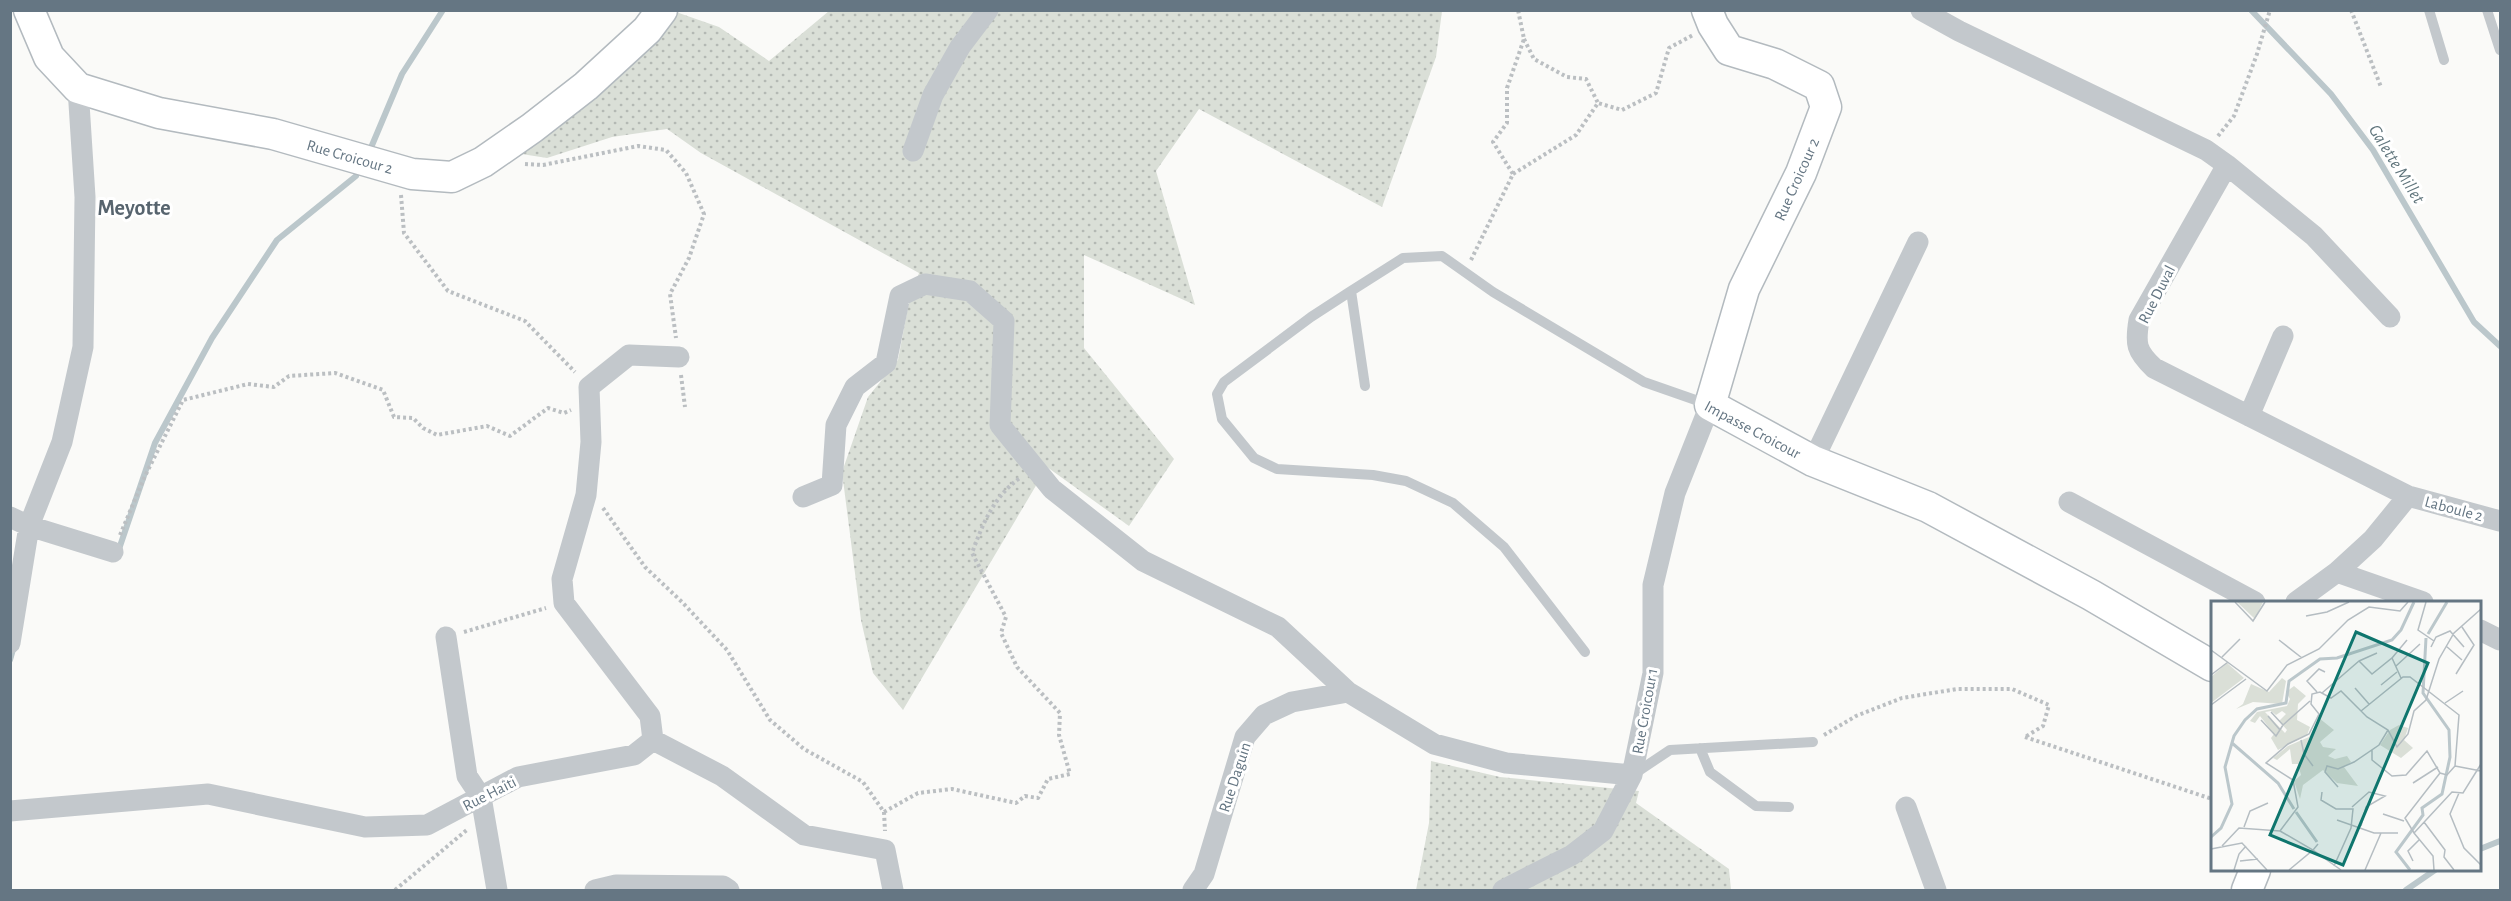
<svg xmlns="http://www.w3.org/2000/svg" width="2511" height="901" viewBox="0 0 2511 901" font-family="'Alegreya Sans',sans-serif">
  <defs>
    <pattern id="grass-dots" width="8" height="8" patternUnits="userSpaceOnUse" patternTransform="scale(1.5)"><rect width="8" height="8" fill="#dadfd7"/><path d="M2 2h.1M6 6h.1" fill="none" stroke="#b4b9b4" stroke-width="1.8" stroke-linecap="round"/></pattern>
  </defs>
  <rect width="100%" height="100%" fill="#fafaf8"/>
  <path fill="url(#grass-dots)" d="M 829,11 L 1442,11 L 1436,57 L 1382,207 L 1199,109 L 1156,171 L 1195,305 L 1084,255 L 1084,348 L 1174,459 L 1129,526 L 1047,467 L 903,710 L 873,673 L 861,620 L 842,472 L 868,397 L 898,360 L 909,302 L 919,273 L 701,153 L 667,129 L 612,137 L 547,158 L 509,152 L 676,12 L 719,27 L 769,61 Z
    M 1431,761 L 1500,777 L 1639,791 L 1636,803 L 1729,869 L 1731,890 L 1416,890 L 1429,823 Z"/>
  <g fill="none" stroke-linecap="round" stroke-linejoin="round">
    <path stroke="#bbc7cb" stroke-width="6" d="M 2251,10 L 2331,94 L 2373,150 L 2474,322 L 2500,346
      M 370,150 L 402,74 L 443,10
      M 118,552 L 155,443 L 212,338 L 277,240 L 356,176
      M 10,660 L 14,646
      M 2480,849 L 2500,841
      M 2406,890 L 2435,870"/>
    <g stroke="#b3babf" stroke-width="33">
      <path id="secondary" d="M 29,10 L 49,57 L 78,88 L 159,113 L 273,134 L 412,174 L 452,177 L 483,162 L 532,128 L 586,86 L 647,30 L 662,10
        M 1707,10 L 1713,25 L 1729,50 L 1775,64 L 1819,86 L 1826,107 L 1801,173 L 1744,289 L 1710,405 L 1813,461 L 1928,507 L 2091,595 L 2212,666
        M 2247,890 L 2255,870"/>
    </g>
    <path stroke="#bbbfc2" stroke-width="4" stroke-dasharray="3 3" stroke-linecap="butt" d="M 2351,10 L 2381,87
      M 1524,39 L 1534,59 L 1567,77 L 1586,79 L 1598,103
      M 2218,136 L 2234,116 L 2257,54 L 2270,10
      M 525,164 L 543,165 L 638,146 L 666,150 L 686,173 L 704,214 L 689,258 L 670,294 L 676,338
      M 1513,174 L 1576,135 L 1598,103 L 1622,110 L 1656,93 L 1669,48 L 1693,35
      M 401,195 L 404,233 L 448,291 L 525,321 L 575,372
      M 1471,260 L 1513,174 L 1493,142 L 1507,123 L 1507,88 L 1524,39 L 1518,10
      M 681,375 L 685,407
      M 603,508 L 645,567 L 682,602 L 727,650 L 770,720 L 804,749 L 863,782 L 884,812 L 885,831
      M 120,535 L 145,476 L 183,400 L 248,384 L 274,387 L 289,376 L 335,373 L 383,390 L 394,417 L 413,418 L 423,428 L 437,435 L 487,426 L 510,436 L 548,408 L 564,413 L 571,410
      M 464,632 L 546,608
      M 1824,735 L 1856,716 L 1902,698 L 1957,689 L 2012,689 L 2049,705 L 2043,726 L 2025,737
      M 2025,737 L 2212,799
      M 884,812 L 918,793 L 952,789 L 1016,803 L 1025,796 L 1038,798 L 1048,779 L 1070,774 L 1059,735 L 1060,713 L 1017,667 L 1001,633 L 1006,617 L 972,553 C 983,523 994,496 1020,478
      M 395,890 L 468,829"/>
    <path stroke="#c3c8cc" stroke-width="10" d="M 2429,10 L 2444,60
      M 2487,10 L 2500,50
      M 1351,291 L 1311,317 L 1224,382 L 1217,394 L 1222,419 L 1254,458 L 1277,469 L 1373,475 L 1406,481 L 1453,503 L 1504,547 L 1585,652
      M 1365,386 L 1351,291 L 1403,258 L 1442,256 L 1493,292 L 1644,382 L 1707,404
      M 1700,748 L 1710,772 L 1756,806 L 1789,807
      M 1634,774 L 1670,750 L 1813,742"/>
    <path stroke="#c3c8cc" stroke-width="21" d="M 1921,10 L 1959,31 L 2206,150 L 2227,165 L 2139,320 C 2135,344 2136,351 2154,368 L 2408,496 L 2373,539 L 2337,572 L 2296,602
      M 913,151 L 933,95 L 960,47 L 988,10
      M 2227,165 L 2314,236 L 2390,317
      M 2249,416 L 2283,336
      M 1813,461 L 1918,242
      M 2408,496 L 2500,521
      M 803,497 L 832,485 L 836,425 L 855,387 L 886,363 L 900,296 L 925,284 L 970,291 L 1004,321 L 1000,425 L 1052,489 L 1143,561 L 1278,627 L 1348,692 L 1434,744 L 1506,763 L 1632,775
      M 2069,502 L 2255,602
      M 10,517 L 29,526 L 62,442 L 83,347 L 85,197 L 78,88
      M 2337,572 L 2423,602
      M 2480,630 L 2500,640
      M 446,637 L 467,776 L 481,797 L 497,890
      M 10,643 L 29,526 L 113,552
      M 653,740 L 722,776 L 804,835 L 885,850 L 893,890
      M 1906,807 L 1936,890
      M 10,811 L 208,794 L 365,827 L 427,825 L 518,777 L 634,755 L 653,740 L 650,716 L 564,603 L 562,579 L 586,495 L 591,442 L 589,387 L 629,355 L 679,357
      M 595,890 L 616,885 L 723,886 L 729,890
      M 1193,890 L 1204,874 L 1245,737 L 1264,715 L 1292,702 L 1348,692
      M 1503,890 L 1572,855 L 1603,831 L 1632,775 L 1653,673 L 1653,585 L 1675,493 L 1710,405"/>
    <use href="#secondary" stroke="#fff" stroke-width="30"/>
  </g>
  <g text-anchor="middle" stroke-width="6" stroke-linejoin="round" paint-order="stroke">
    <g font-size="16" fill="#657683" stroke="#fff">
      <text transform="translate(350 156) rotate(16)" y="6">Rue Croicour 2</text>
      <text transform="translate(1796 179) rotate(-66)" y="6">Rue Croicour 2</text>
      <text transform="translate(2156 294) rotate(-63)" y="6">Rue Duval</text>
      <text transform="translate(1753 429) rotate(28)" y="6">Impasse Croicour</text>
      <text transform="translate(2454 508) rotate(15)" y="6">Laboule 2</text>
      <text transform="translate(1644 711) rotate(-80)" y="6">Rue Croicour 1</text>
      <text transform="translate(1234 777) rotate(-72)" y="6">Rue Daguin</text>
      <text transform="translate(489 793) rotate(-27)" y="6">Rue Haïti</text>
    </g>
    <g font-size="18" font-style="italic" fill="#60757c" stroke="#fff">
      <text transform="translate(2397 164) rotate(58)" y="6">Galette Millet</text>
    </g>
    <g font-size="22" font-weight="bold" fill="#57646e" stroke="#fff">
      <text x="134" y="215">Meyotte</text>
    </g>
  </g>
  <g transform="translate(2211 601)">
    <rect width="270" height="270" fill="#fafaf8"/>
    <path d="M 16,62 L 33,77 L 0,102 L 0,76 ZM 71,77 L 75,80 L 71,103 L 42,101 L 25,108 L 32,103 L 40,83 L 58,91 ZM 83,85 L 95,95 L 87,103 L 86,119 L 99,126 L 96,134 L 67,149 L 60,137 L 63,133 L 49,115 L 44,122 L 39,120 L 46,111 L 76,105 L 79,98 L 75,91 ZM 60,110 L 65,114 L 71,110 L 75,113 L 68,120 L 76,129 L 74,132 L 54,111 ZM 108,117 L 123,129 L 109,141 L 112,146 L 125,148 L 117,155 L 124,158 L 136,155 L 140,161 L 133,166 L 147,185 L 126,182 L 112,169 L 92,184 L 89,198 L 83,180 L 90,174 L 87,163 L 81,163 L 79,148 L 66,159 L 62,157 L 77,145 L 98,136 ZM 188,124 L 197,127 L 193,139 L 202,147 L 190,157 L 169,144 L 179,129 Z" fill="#dadfd7" fill-rule="evenodd"/>
    <path d="M 26,1 L 52,1 L 44,18 Z" fill="#dadfd7"/>
    <path fill="none" stroke="#bbc7cb" stroke-width="3" d="M 217,33 L 236,1M 21,142 L 67,182 L 83,208M 85,211 L 106,241M 0,236 L 10,227 L 21,203 L 14,166 L 23,135 L 34,119 L 46,108 L 75,102 L 78,80 L 109,58 L 126,57 L 181,39 L 190,29 L 203,1M 199,269 L 185,251 L 212,214 L 211,207 L 231,193 L 239,156 L 238,129 L 212,92 L 215,37"/>
    <path fill="none" stroke="#b5bdc2" stroke-width="1.5" d="M 24,1 L 42,20 L 54,1M 215,1 L 207,29 L 223,40M 95,15 L 116,11 L 138,1M 68,39 L 91,57M 235,45 L 251,59M 220,46 L 225,36 L 239,30 L 253,46M 0,49 L 56,90 L 76,64 L 108,48 L 137,19 L 158,6 L 189,10 L 197,1M 11,56 L 29,38M 181,57 L 196,39M 148,60 L 166,52M 185,65 L 209,43M 245,73 L 263,44 L 251,26M 0,74 L 17,61M 170,84 L 186,71M 144,87 L 158,103M 106,91 L 96,80 L 108,68 L 114,71M 111,92 L 148,60 L 161,73 L 181,57 L 190,77M 234,102 L 252,90M 0,104 L 35,78M 150,110 L 192,76 L 199,76 L 248,114 L 244,165M 60,111 L 72,124 L 99,100M 57,115 L 69,129M 50,119 L 65,135 L 72,124M 90,139 L 93,153 L 102,165M 161,149 L 161,159 L 181,175 L 195,174 L 216,150 L 229,172 L 236,174 L 244,165M 244,165 L 270,170M 202,182 L 227,166M 127,186 L 114,171 L 116,165 L 127,168 L 143,161 L 168,144 L 177,129M 111,191 L 110,199 L 125,208 L 142,208 L 140,227 L 123,265M 248,192 L 239,213 L 253,247 L 270,264M 141,206 L 158,191 L 174,195 L 155,206 L 150,225M 172,213 L 193,220M 126,219 L 163,232 L 187,232M 213,221 L 234,249 L 233,256 L 243,269M 33,226 L 39,210 L 57,202M 69,230 L 102,249 L 78,269M 203,232 L 194,217 L 229,172M 107,243 L 102,249 L 130,269M 11,245 L 28,227 L 69,230 L 87,206 L 82,179 L 55,162 L 77,143 L 98,133 L 108,113 L 100,103 L 101,93 L 109,91 L 120,97 L 130,90 L 156,116 L 177,129 L 186,146 L 197,133 L 203,110 L 215,99 L 228,58 L 243,32 L 270,8M 0,248 L 31,242 L 56,269M 29,260 L 47,258M 202,260 L 197,250 L 208,239M 23,269 L 28,253 L 35,245M 154,269 L 170,232M 223,269 L 222,255 L 203,232 L 241,191 L 252,192 L 270,163"/>
    <path fill="#0f766e" fill-opacity="0.15" stroke="#0f766e" stroke-width="3" d="M 145,31 L 217,62 L 132,264 L 59,234 Z"/>
    <rect width="270" height="270" fill="none" stroke="#657683" stroke-width="3"/>
  </g>
  <rect width="2511" height="901" fill="none" stroke="#657683" stroke-width="24"/>
</svg>
